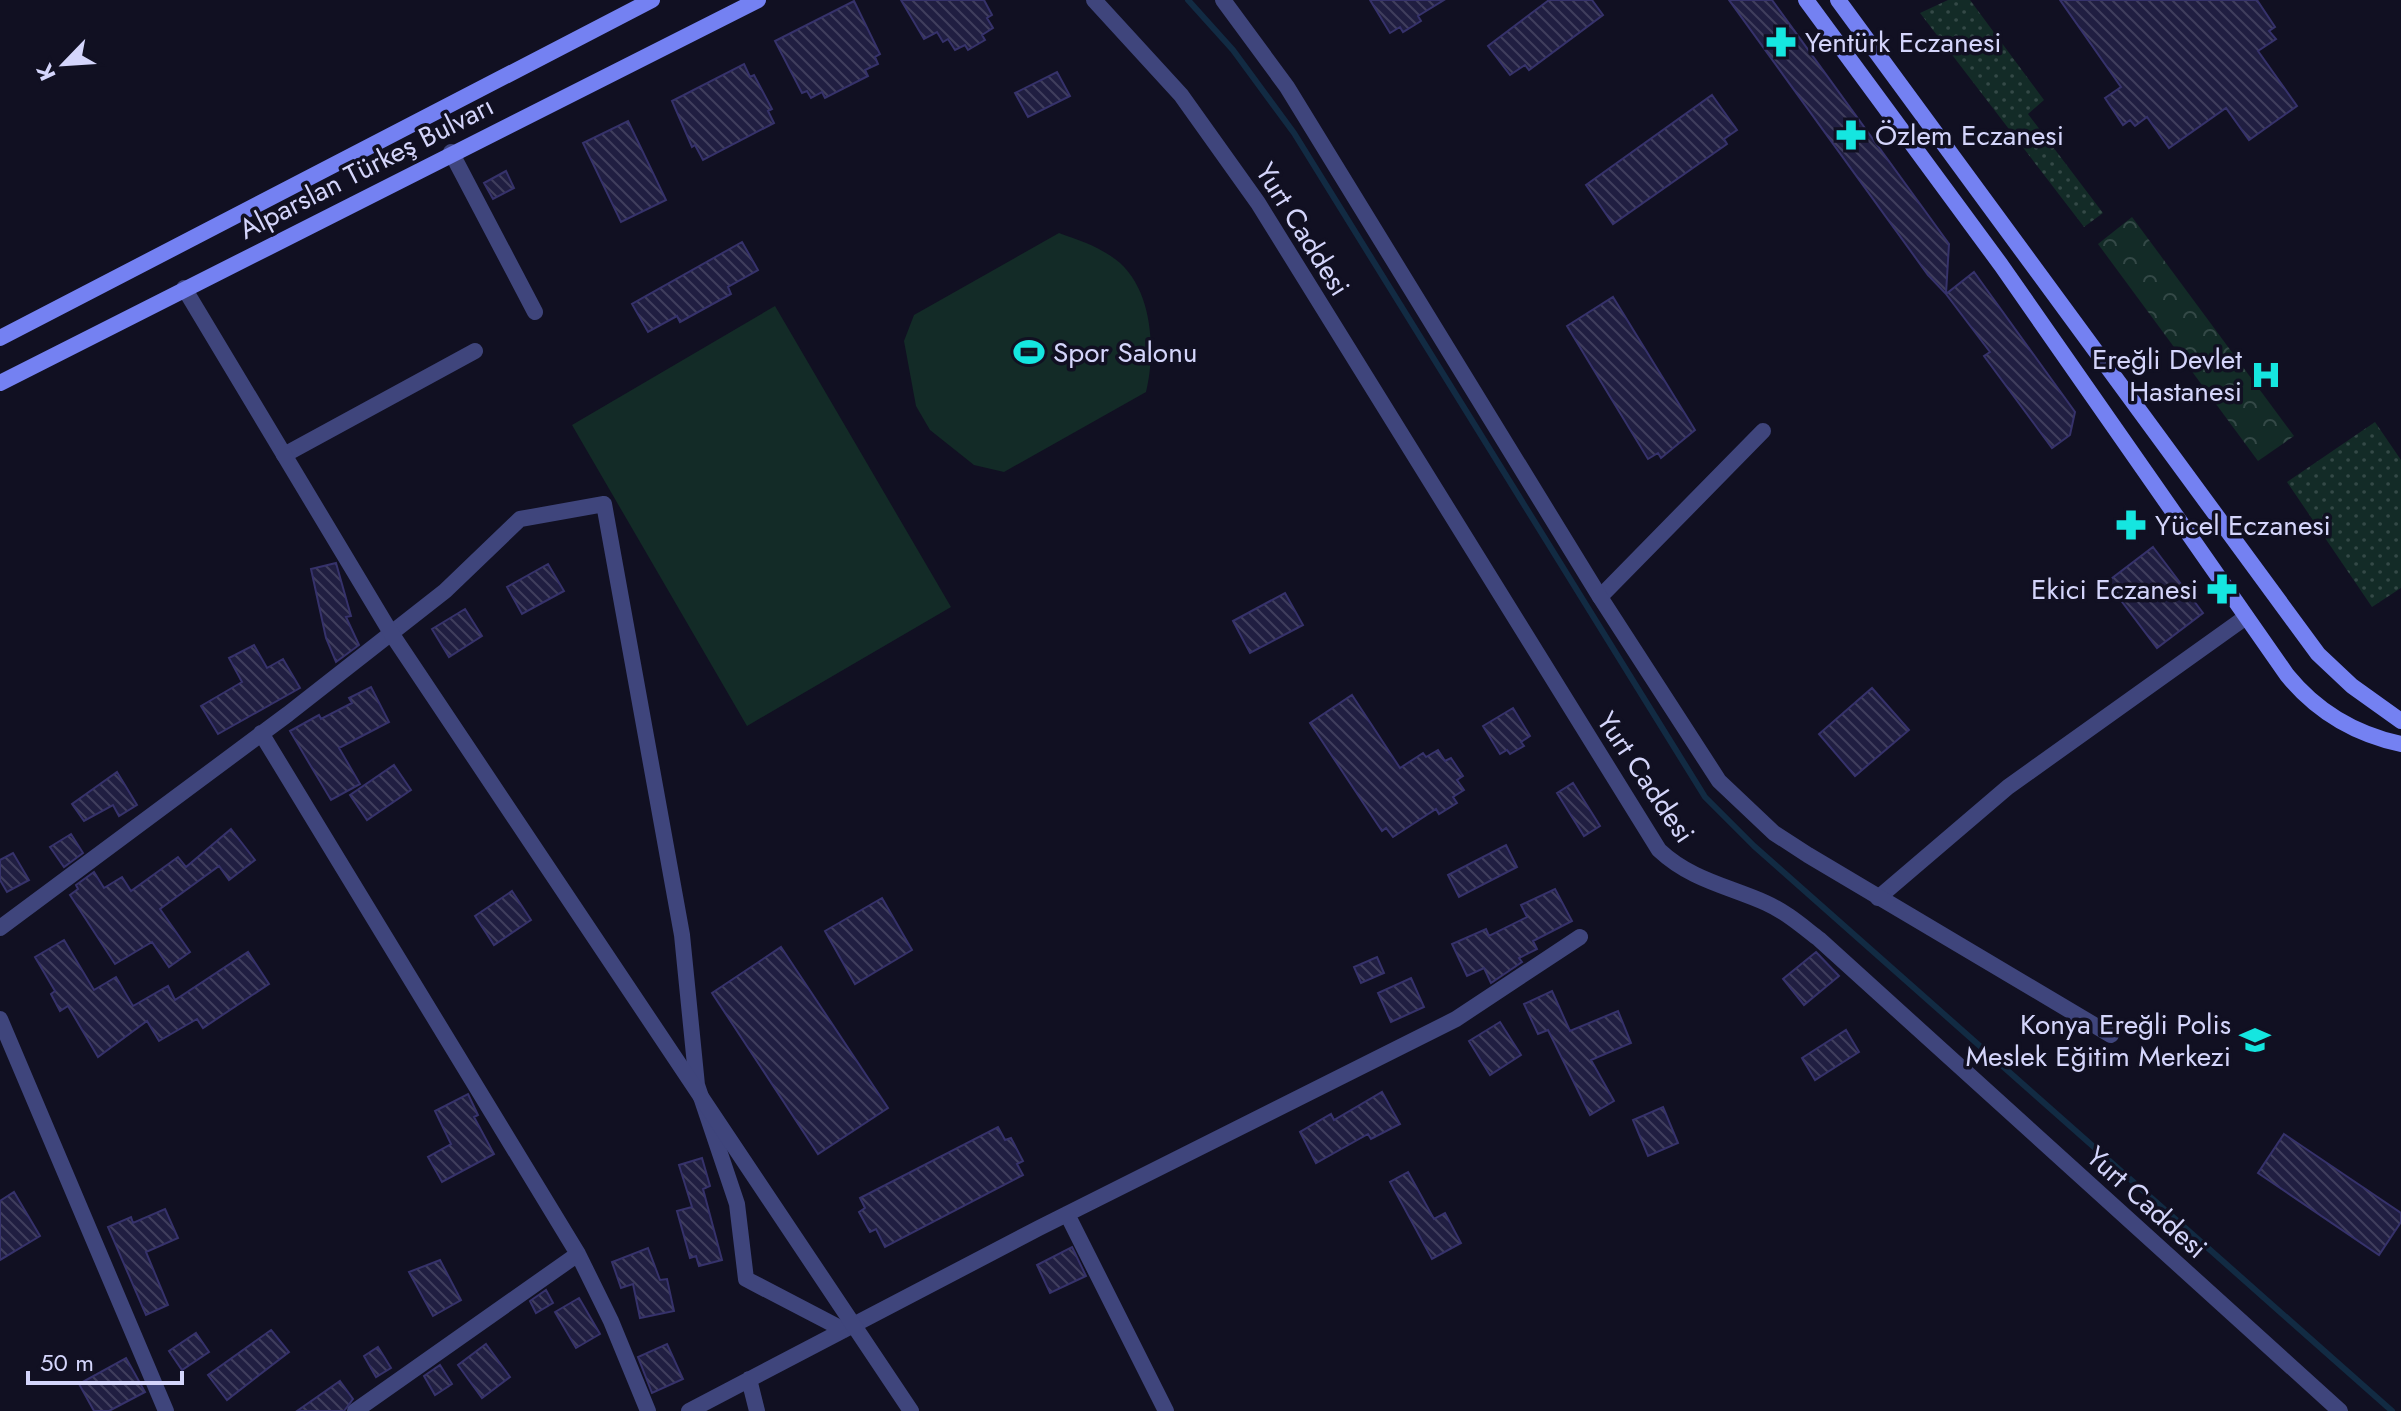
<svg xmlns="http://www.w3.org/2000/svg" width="2401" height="1411" viewBox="0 0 2401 1411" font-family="Jost,sans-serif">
  <defs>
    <pattern id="green-dots" width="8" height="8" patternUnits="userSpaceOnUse" patternTransform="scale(2)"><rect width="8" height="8" fill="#132b27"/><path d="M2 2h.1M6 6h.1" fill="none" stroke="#344947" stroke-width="1.8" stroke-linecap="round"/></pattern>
    <pattern id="forest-crowns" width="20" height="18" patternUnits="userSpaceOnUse" patternTransform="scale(2)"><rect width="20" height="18" fill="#132b27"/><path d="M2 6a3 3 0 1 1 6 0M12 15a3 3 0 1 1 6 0" fill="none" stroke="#344947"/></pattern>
    <pattern id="building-back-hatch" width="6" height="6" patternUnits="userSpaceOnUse" patternTransform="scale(2)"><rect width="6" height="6" fill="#201e41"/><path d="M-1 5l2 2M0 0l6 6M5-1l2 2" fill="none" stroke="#403e5d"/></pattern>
  </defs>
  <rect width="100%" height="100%" fill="#111022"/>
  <path fill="url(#green-dots)" d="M 1948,0 L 1970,0 L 2044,100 L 2028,114 L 2103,213 L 2084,227 L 1920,13 Z
    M 2375,422 L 2401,460 L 2401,588 L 2372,607 L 2287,482 Z"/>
  <path fill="url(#forest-crowns)" d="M 2132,217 L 2294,436 L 2258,461 L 2098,244 Z"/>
  <path fill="#132b27" d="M 1059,233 C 1078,240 1098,246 1115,259 C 1153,287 1156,351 1146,392 L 1004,472 L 974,465 L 930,430 L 916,406 L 904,341 L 914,315 Z
    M 775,306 L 951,607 L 747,726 L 572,425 Z"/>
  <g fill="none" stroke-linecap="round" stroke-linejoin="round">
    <path stroke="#122b43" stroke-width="6" d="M 1188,0 L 1233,50 L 1294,133 L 1705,797 L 1754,846 L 2392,1411"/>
  </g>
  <path fill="url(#building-back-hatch)" stroke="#36326b" stroke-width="2" d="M 901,0 L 984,0 L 992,15 L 987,18 L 993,28 L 982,35 L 985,40 L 968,50 L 965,45 L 955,50 L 948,39 L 943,42 L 937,32 L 924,39 Z
    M 1370,0 L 1444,0 L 1418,16 L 1421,21 L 1403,32 L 1400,27 L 1390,33 Z
    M 1549,0 L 1592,0 L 1603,15 L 1529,70 L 1525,65 L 1510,75 L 1488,46 Z
    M 1729,0 L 1772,0 L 1949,244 L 1946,294 L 1928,275 Z
    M 2060,0 L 2257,0 L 2275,27 L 2269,31 L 2276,39 L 2258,51 L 2297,106 L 2249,140 L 2226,108 L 2169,148 L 2147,117 L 2135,126 L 2130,120 L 2123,125 L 2105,98 L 2121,87 Z
    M 854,1 L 880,54 L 875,57 L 878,64 L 865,70 L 868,76 L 825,98 L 822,92 L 811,98 L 807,91 L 802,93 L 775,41 Z
    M 744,64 L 750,77 L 754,75 L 772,109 L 768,111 L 774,123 L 703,160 L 695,145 L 692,147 L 672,101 Z
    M 1057,72 L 1070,96 L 1028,117 L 1015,93 Z
    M 1712,95 L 1737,130 L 1724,139 L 1727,144 L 1613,224 L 1586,185 Z
    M 628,121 L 666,200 L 621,222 L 583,143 Z
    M 506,171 L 514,188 L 493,199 L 484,183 Z
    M 742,242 L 758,270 L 728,287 L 731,294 L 680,322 L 677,316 L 648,332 L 632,304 Z
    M 1974,272 L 2075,412 L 2070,435 L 2052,448 L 1984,356 L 1990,352 L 1946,294 Z
    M 1613,297 L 1695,430 L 1661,458 L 1658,453 L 1648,459 L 1567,326 Z
    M 2153,547 L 2203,613 L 2157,648 L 2107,582 Z
    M 336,563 L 351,616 L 346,617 L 359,645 L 336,662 L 326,638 L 311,569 Z
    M 548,564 L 564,591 L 522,614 L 507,587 Z
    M 1285,593 L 1303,625 L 1250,653 L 1233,621 Z
    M 465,609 L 482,636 L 449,657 L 432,629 Z
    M 254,645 L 267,668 L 283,659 L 300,688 L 218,734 L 201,706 L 242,682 L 229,658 Z
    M 371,687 L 389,722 L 339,748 L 360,784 L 331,800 L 290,731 L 319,715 L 321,719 L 352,703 L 349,698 Z
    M 1872,688 L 1909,730 L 1855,776 L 1819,734 Z
    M 1352,695 L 1400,768 L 1423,753 L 1426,757 L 1438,750 L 1445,761 L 1451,758 L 1463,776 L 1457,780 L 1464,790 L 1453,797 L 1457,803 L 1439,814 L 1436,809 L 1393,837 L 1386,828 L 1382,831 L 1310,723 Z
    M 1513,708 L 1530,736 L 1521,742 L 1524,746 L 1510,754 L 1507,750 L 1500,754 L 1483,726 Z
    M 394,765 L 411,790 L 367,820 L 350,795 Z
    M 117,772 L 137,805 L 119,816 L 113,805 L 84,821 L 72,804 Z
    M 1573,783 L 1600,826 L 1584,836 L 1557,793 Z
    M 231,829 L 255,860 L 229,880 L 219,866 L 160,909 L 190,952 L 169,967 L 152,942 L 115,964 L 70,895 L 78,889 L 76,885 L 94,872 L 104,888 L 122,877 L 131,891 L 178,857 L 186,867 Z
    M 71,834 L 83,853 L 64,867 L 50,847 Z
    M 1506,845 L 1517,867 L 1459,897 L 1448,875 Z
    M 13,853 L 29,880 L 7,892 L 0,880 L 0,860 Z
    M 1555,889 L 1572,921 L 1533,941 L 1537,949 L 1519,958 L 1522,962 L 1491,983 L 1484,968 L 1467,976 L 1452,944 L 1486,929 L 1489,936 L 1527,917 L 1521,905 Z
    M 512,891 L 531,920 L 494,945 L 475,916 Z
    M 882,898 L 912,950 L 855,984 L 825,931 Z
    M 64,940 L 94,990 L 116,977 L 133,1006 L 168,986 L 175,1000 L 248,952 L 269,984 L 203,1028 L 197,1019 L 159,1041 L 147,1021 L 98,1057 L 68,1006 L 60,1011 L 51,994 L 55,991 L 35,957 Z
    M 781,947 L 888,1108 L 818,1154 L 712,993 Z
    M 1816,952 L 1839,976 L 1804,1005 L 1783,979 Z
    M 1377,957 L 1384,973 L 1361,983 L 1354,967 Z
    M 1411,978 L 1424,1007 L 1391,1022 L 1378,993 Z
    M 1552,991 L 1570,1031 L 1618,1011 L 1631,1043 L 1591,1060 L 1614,1101 L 1590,1115 L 1548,1030 L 1538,1034 L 1524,1004 Z
    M 1500,1022 L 1521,1055 L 1490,1075 L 1469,1041 Z
    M 1846,1030 L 1859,1052 L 1815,1080 L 1802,1058 Z
    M 1382,1092 L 1400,1124 L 1371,1139 L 1368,1134 L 1316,1163 L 1300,1132 L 1331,1114 L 1334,1120 Z
    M 468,1094 L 478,1115 L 474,1117 L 494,1154 L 442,1182 L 428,1157 L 451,1144 L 435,1111 Z
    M 1663,1107 L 1678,1143 L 1648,1156 L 1633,1120 Z
    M 998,1127 L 1005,1140 L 1011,1138 L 1023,1161 L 1017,1164 L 1023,1175 L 885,1247 L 876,1229 L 870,1232 L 859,1212 L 865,1208 L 860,1198 Z
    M 2284,1134 L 2401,1213 L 2401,1222 L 2379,1255 L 2258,1173 Z
    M 702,1158 L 710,1186 L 703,1189 L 722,1260 L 699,1266 L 696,1256 L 690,1258 L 677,1211 L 692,1207 L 679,1165 Z
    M 1408,1172 L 1434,1219 L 1445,1213 L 1461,1243 L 1432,1259 L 1390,1182 Z
    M 14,1192 L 40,1236 L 0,1260 L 0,1201 Z
    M 165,1209 L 178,1238 L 146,1252 L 168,1305 L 146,1315 L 108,1227 L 131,1217 L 133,1223 Z
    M 1072,1247 L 1086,1276 L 1050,1293 L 1037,1265 Z
    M 648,1248 L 660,1280 L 667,1279 L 674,1311 L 640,1318 L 633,1284 L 621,1288 L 612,1262 Z
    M 440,1260 L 461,1300 L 433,1316 L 409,1272 Z
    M 546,1290 L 553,1303 L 536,1313 L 530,1301 Z
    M 579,1298 L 600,1334 L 576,1348 L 555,1312 Z
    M 271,1330 L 289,1352 L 227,1400 L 208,1375 Z
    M 196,1333 L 209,1352 L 182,1370 L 169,1351 Z
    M 486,1344 L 510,1377 L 482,1398 L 458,1365 Z
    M 667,1344 L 683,1379 L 652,1393 L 638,1357 Z
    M 378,1347 L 391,1368 L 376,1377 L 364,1356 Z
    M 126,1358 L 145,1392 L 109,1411 L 94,1411 L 79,1384 Z
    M 440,1365 L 452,1384 L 435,1395 L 424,1376 Z
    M 340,1381 L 353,1399 L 344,1411 L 297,1411 Z"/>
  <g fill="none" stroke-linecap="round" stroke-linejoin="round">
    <path stroke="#3f457c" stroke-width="16" d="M 451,152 L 535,312
      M 284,455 L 475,351
      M 1600,597 L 1763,431
      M 261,733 L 578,1254 L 611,1321 L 648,1411
      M 1878,898 L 2008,787 L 2246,617
      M 0,928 L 288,714 L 445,591 L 520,519 L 604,504 L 682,935 L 697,1085 L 737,1204 L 746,1279 L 844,1330
      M 0,1019 L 166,1411
      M 1067,1214 L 1166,1411
      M 749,1379 L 757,1411
      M 355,1411 L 578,1254
      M 689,1411 L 1039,1228 L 1456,1019 L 1580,937"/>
    <path stroke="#3f457c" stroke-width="16" d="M 1094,0 L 1181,95 L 1258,203 L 1659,850 C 1691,880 1728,886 1766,903 C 1786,912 1802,926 1819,939 L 2340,1411
      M 1223,0 L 1287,87 L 1600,597 L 1719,781 L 1774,833 L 1808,855 L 2111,1035
      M 184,288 L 391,633 L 911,1411"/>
    <path stroke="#7481f2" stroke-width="16" d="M 1806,0 L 2001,265 L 2287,675 C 2317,712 2355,734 2401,744
      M 1838,0 L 2318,654 L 2352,686 L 2401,721
      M 0,338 L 652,0
      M 0,383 L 758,0"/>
  </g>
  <defs>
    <g id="pharmacy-bare" transform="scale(2.4)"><path d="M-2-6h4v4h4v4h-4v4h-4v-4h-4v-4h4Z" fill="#15e6e0" stroke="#111022" stroke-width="2.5" paint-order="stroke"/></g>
    <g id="stadium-bare" transform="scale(2.4)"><path d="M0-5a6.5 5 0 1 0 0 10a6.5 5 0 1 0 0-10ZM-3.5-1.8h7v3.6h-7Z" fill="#15e6e0" stroke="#111022" stroke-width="2.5" paint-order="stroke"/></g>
    <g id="hospital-bare" transform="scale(2.4)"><path d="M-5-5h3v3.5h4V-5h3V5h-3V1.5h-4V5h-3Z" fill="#15e6e0" stroke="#111022" stroke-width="2.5" paint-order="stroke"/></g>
    <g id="school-bare" transform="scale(2.4)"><path d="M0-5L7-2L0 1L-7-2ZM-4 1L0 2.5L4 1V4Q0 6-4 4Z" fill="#15e6e0" stroke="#111022" stroke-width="2.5" paint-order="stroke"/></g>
  </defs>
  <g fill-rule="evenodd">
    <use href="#pharmacy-bare" x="1781" y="42"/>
    <use href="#pharmacy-bare" x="1851" y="135"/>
    <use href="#stadium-bare" x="1029" y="352"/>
    <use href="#hospital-bare" x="2266" y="375"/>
    <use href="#pharmacy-bare" x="2131" y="525"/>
    <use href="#pharmacy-bare" x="2222" y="589"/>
    <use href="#school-bare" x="2255" y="1040"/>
  </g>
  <g text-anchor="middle" stroke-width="7" stroke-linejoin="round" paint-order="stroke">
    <g font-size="28" fill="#d4d5fb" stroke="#111022" text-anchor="start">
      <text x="1805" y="52">Yentürk Eczanesi</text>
      <text x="1875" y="145">Özlem Eczanesi</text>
      <text x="1053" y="362">Spor Salonu</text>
      <text x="2242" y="369" text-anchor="end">Ereğli Devlet<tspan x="2242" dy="32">Hastanesi</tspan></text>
      <text x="2155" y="535">Yücel Eczanesi</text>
      <text x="2198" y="599" text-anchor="end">Ekici Eczanesi</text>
      <text x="2231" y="1034" text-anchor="end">Konya Ereğli Polis<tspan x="2231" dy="32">Meslek Eğitim Merkezi</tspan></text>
    </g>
    <g font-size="28" fill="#d4d5fb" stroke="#111022">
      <text transform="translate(366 167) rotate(-27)" y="10">Alparslan Türkeş Bulvarı</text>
      <text transform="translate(1303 229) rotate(58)" y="10">Yurt Caddesi</text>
      <text transform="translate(1646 777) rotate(56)" y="10">Yurt Caddesi</text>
      <text transform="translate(2147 1202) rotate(42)" y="10">Yurt Caddesi</text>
    </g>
  </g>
  <g transform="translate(64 64) rotate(245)" stroke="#111022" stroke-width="6" paint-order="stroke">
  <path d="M0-6L14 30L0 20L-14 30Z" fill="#d4d5fb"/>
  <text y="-12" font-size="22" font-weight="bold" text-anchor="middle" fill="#d4d5fb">K</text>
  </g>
  <path d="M28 1371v12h154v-12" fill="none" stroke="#d4d5fb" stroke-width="4"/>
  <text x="40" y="1371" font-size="24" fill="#d4d5fb" stroke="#111022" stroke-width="6" paint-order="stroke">50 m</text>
</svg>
